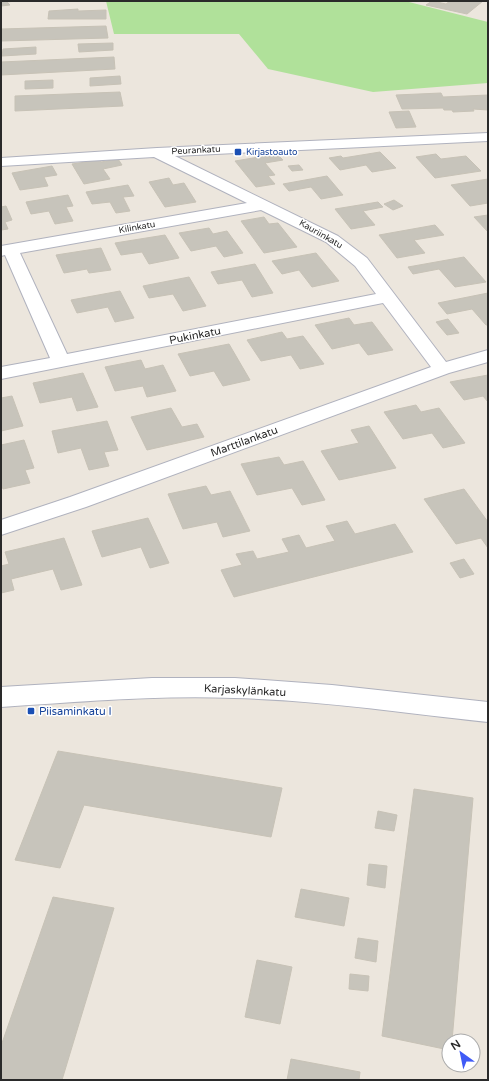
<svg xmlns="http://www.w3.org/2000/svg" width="489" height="1081" viewBox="0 0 489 1081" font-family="'Varela Round',sans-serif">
  <rect width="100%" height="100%" fill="#ece6dd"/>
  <path fill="#b0e19a" d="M 106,1 L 405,1 L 488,22 L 488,83 L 373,92 L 268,69 L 239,34 L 114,34 Z"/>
  <path fill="#c7c4bb" stroke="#c7c2b6" d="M 1,1 L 15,1 L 7,2 L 10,5 L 1,6 Z
    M 432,1 L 446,4 L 450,1 L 483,1 L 467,14 L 426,5 Z
    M 78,9 L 78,11 L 106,10 L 106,19 L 48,19 L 49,11 Z
    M 106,26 L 108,38 L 1,41 L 1,29 Z
    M 113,43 L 113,50 L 79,52 L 78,44 Z
    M 36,47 L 36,54 L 2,56 L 3,49 Z
    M 114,57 L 115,69 L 1,75 L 1,62 Z
    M 120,76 L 121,84 L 90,86 L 90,78 Z
    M 53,80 L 53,88 L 25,89 L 25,81 Z
    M 120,92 L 123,106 L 15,111 L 15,96 Z
    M 441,93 L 443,97 L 488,95 L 488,110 L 473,109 L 474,111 L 453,112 L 452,110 L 444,110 L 443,108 L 402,109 L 396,95 Z
    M 409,111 L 416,127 L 396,128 L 389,112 Z
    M 380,152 L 396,168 L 372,172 L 366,165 L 340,170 L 329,158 L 341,156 L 343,158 Z
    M 277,154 L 283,160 L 265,163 L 275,175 L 268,176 L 275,184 L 256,187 L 235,161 Z
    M 436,154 L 441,159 L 466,156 L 481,171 L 435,178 L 416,157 Z
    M 118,159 L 122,165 L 103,169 L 110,179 L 84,184 L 72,164 L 100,160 L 101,162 Z
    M 299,165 L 303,170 L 292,171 L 288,166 Z
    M 52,166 L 57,175 L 44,177 L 48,186 L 20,190 L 12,173 Z
    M 327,176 L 343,195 L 321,199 L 311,187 L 289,191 L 283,184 Z
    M 169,178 L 173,185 L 184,183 L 196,202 L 165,207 L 149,182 Z
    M 488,179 L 488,203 L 470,206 L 451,185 Z
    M 128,185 L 134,196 L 123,197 L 130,211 L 116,213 L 110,202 L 92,204 L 86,192 Z
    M 68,195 L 73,206 L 66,207 L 73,221 L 55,224 L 49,211 L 31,214 L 26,202 Z
    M 394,200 L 403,206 L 393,210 L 384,204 Z
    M 378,202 L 383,207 L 363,211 L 375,225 L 351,229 L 335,209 Z
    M 6,206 L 12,220 L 5,222 L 8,229 L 1,230 L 1,207 Z
    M 488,215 L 488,232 L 474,217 Z
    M 264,217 L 269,224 L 278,223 L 297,247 L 264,253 L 241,221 Z
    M 435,225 L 444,235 L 414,240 L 425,253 L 397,258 L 379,235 Z
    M 209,228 L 213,234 L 227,231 L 243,253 L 224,257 L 216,246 L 191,251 L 179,233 Z
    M 165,235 L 179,258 L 149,264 L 142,252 L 121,255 L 115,243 Z
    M 101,248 L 111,270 L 89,273 L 87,269 L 64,273 L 56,255 Z
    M 316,253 L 339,281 L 312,287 L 299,270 L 282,274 L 272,261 Z
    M 464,257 L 486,282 L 455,287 L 439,269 L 413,274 L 408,267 Z
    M 255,264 L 273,293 L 252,297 L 242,280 L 218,284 L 211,272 Z
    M 189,277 L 206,306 L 183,311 L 173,294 L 149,298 L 143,286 Z
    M 120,291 L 134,318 L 115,322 L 108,307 L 77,313 L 71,300 Z
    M 488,293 L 488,325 L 486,325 L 472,309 L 447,314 L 438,303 Z
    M 349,318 L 354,325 L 372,322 L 393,350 L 368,355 L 359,343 L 332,349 L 315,325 Z
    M 448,319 L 459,333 L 447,335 L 436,322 Z
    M 282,332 L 287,339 L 303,336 L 324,364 L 300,369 L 291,355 L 261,361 L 247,340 Z
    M 229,344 L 250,380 L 223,386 L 214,371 L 190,376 L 178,354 Z
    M 141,360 L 145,369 L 163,365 L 176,391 L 147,397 L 143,386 L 115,391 L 105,367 Z
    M 83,373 L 98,407 L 77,411 L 72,397 L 40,403 L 33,383 Z
    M 488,375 L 488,402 L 483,396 L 464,400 L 450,382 Z
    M 12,396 L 23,426 L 1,431 L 1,398 Z
    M 416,405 L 421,412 L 439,408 L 465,443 L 443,448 L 432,433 L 403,439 L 384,412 Z
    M 171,408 L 182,427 L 197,424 L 204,437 L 147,450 L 131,417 Z
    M 107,421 L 118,450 L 104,452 L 109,466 L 89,470 L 81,448 L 58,453 L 52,431 Z
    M 369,426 L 396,468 L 339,480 L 321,451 L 359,443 L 351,430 Z
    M 24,440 L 34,468 L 25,470 L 30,483 L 3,489 L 1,484 L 1,445 Z
    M 279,457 L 284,465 L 303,461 L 325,500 L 302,505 L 292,488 L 257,495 L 241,464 Z
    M 206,486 L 211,495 L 230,491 L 250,531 L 223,537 L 217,522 L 183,529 L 168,494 Z
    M 464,489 L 488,522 L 488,548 L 481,538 L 456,544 L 424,499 Z
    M 148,518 L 169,563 L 150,568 L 141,547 L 102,557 L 92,531 Z
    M 347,521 L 355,534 L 395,524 L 413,552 L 234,597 L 221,570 L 242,565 L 236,554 L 253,551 L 257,559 L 289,552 L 282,539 L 299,535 L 306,548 L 335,541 L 326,526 Z
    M 64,538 L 82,585 L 61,590 L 53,569 L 11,579 L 14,590 L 1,593 L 1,566 L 9,564 L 5,552 Z
    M 464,559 L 474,574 L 460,578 L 450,563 Z
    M 58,751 L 282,788 L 271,837 L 84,805 L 60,868 L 15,860 Z
    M 414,789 L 473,798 L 452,1041 L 449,1041 L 449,1050 L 382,1036 Z
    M 378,811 L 397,815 L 394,831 L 375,828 Z
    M 369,864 L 387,866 L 385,888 L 367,885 Z
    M 301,889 L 349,898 L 344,926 L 295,917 Z
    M 53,897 L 114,908 L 62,1080 L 1,1080 L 1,1046 Z
    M 358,938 L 378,941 L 376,962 L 355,958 Z
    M 257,960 L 292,967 L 280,1024 L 245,1017 Z
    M 350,974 L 369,976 L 368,991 L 349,989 Z
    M 291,1059 L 360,1072 L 359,1080 L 287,1080 Z"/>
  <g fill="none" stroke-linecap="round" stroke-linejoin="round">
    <g stroke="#b0b2be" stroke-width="2">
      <path id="street" d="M 488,133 L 488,141 L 175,156 L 338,236 L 367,258 L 446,362 L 488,350 L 488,362 L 449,373 L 86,507 L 1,535 L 1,520 L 70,497 L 431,367 L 383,303 L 1,379 L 1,367 L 50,358 L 5,255 L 1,256 L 1,246 L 247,203 L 154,157 L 1,166 L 1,158 L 157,148 ZM 261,210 L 326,242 L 355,266 L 376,294 L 67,354 L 20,253 Z"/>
    </g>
    <g stroke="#b0b2be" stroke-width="2">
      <path id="secondary" d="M 152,678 L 235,678 L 332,685 L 488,702 L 488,722 C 404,713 319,700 234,698 C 156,695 79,702 1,707 L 1,687 Z"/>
    </g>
    <use href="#street" fill="#fff" fill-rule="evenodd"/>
    <use href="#secondary" fill="#fff" fill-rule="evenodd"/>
  </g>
  <g fill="#1a4fb4" stroke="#fff" stroke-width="1.5">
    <rect x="234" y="148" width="8" height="8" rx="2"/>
    <rect x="27" y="707" width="8" height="8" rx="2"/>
  </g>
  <g text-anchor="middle" stroke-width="3" stroke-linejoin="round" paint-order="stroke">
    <g font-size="9" fill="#2a2a2a" stroke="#fff">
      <text transform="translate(196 150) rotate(-3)" y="3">Peurankatu</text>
      <text transform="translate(137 227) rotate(-10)" y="3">Kilinkatu</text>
      <text transform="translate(321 234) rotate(30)" y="3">Kauriinkatu</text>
    </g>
    <g font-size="9" fill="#164399" stroke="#fff" text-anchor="start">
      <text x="246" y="155">Kirjastoauto</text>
    </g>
    <g font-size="11" fill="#2a2a2a" stroke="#fff">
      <text transform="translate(195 335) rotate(-11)" y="4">Pukinkatu</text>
      <text transform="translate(244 441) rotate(-20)" y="4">Marttilankatu</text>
      <text transform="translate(245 690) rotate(3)" y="4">Karjaskylänkatu</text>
    </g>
    <g font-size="11" fill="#164399" stroke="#fff" text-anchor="start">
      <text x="39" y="715">Piisaminkatu I</text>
    </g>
  </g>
  <rect width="489" height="1081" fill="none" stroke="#2a2a2a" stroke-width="4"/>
  <g transform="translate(461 1053) rotate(327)"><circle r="19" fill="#ffffff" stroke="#aaaaaa"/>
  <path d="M0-3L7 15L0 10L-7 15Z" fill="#405bf6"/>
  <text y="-6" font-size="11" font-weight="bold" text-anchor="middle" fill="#2a2a2a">N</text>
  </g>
</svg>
